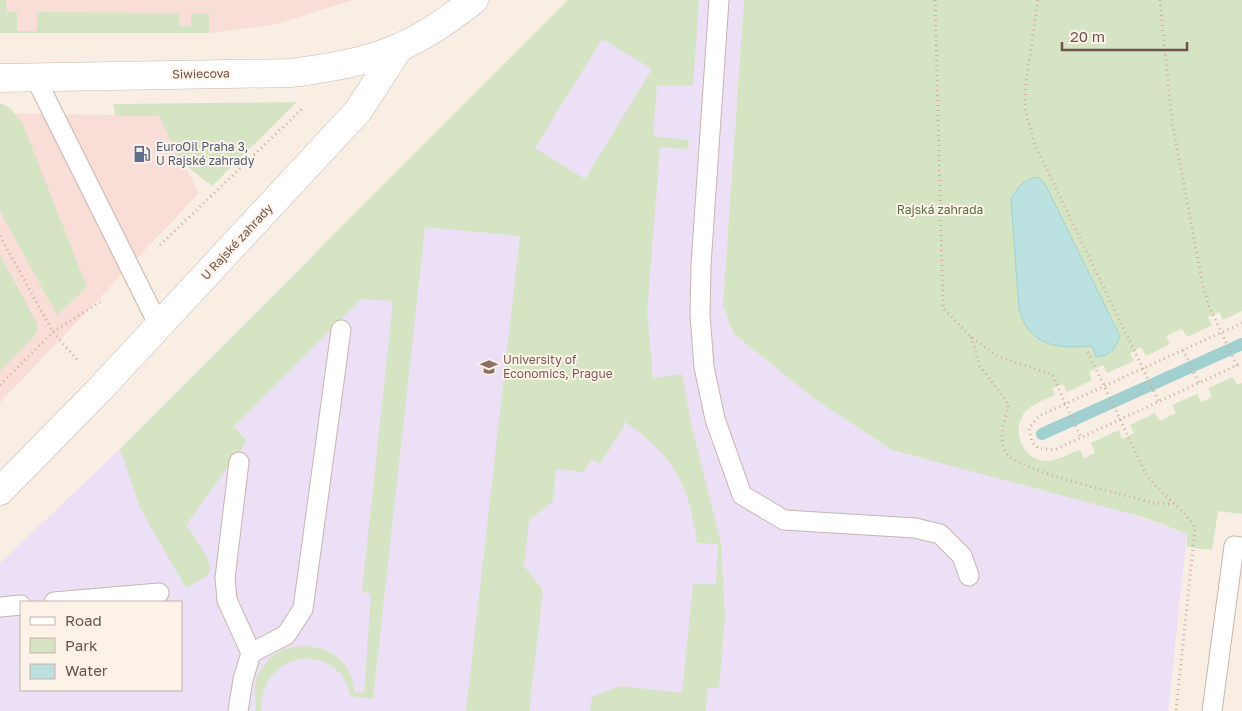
<svg xmlns="http://www.w3.org/2000/svg" width="1242" height="711" viewBox="0 0 1242 711" font-family="'Golos Text',sans-serif">
  <rect width="100%" height="100%" fill="#f9eee3"/>
  <path fill="#f9ddd7" d="M 0,0 L 353,0 L 273,25 L 209,33 L 0,33 Z
    M 0,113 L 159,116 L 199,193 L 0,403 Z"/>
  <path fill="#ebe0f5" fill-rule="evenodd" d="M 568,0 L 744,0 L 723,303 L 733,333 L 816,400 L 1187,534 L 1168,711 L 0,711 L 0,563 L 120,449 ZM 21,602 L 181,602 L 181,690 L 21,690 Z"/>
  <path fill="#d5e5c3" fill-rule="evenodd" d="M 0,0 L 6,0 L 7,12 L 17,12 L 17,31 L 37,31 L 37,12 L 179,13 L 179,26 L 191,26 L 191,13 L 209,13 L 209,33 L 0,33 Z
    M 568,0 L 699,0 L 693,86 L 657,85 L 653,136 L 689,140 L 688,149 L 660,147 L 647,312 L 653,378 L 682,374 L 691,423 L 721,543 L 725,617 L 719,688 L 708,687 L 705,711 L 590,711 L 592,697 L 621,686 L 682,693 L 693,583 L 716,585 L 718,544 L 697,543 C 689,484 673,455 625,422 L 623,424 L 625,425 L 600,464 L 592,459 L 584,472 L 556,469 L 553,501 L 529,520 L 524,566 L 543,590 L 529,711 L 466,711 L 520,236 L 425,227 L 373,699 L 351,696 C 338,639 260,649 261,711 L 256,711 C 256,702 253,689 256,680 C 259,670 271,655 280,651 C 302,641 337,647 348,670 C 352,677 353,685 355,692 L 364,693 L 371,594 L 362,592 L 393,301 L 361,299 L 234,427 L 247,441 L 186,525 C 192,534 215,563 209,573 C 205,579 192,584 186,588 L 141,510 L 120,449 ZM 602,39 L 652,69 L 585,179 L 535,148 Z
    M 744,0 L 1242,0 L 1242,311 L 1223,320 L 1219,312 L 1208,317 L 1212,325 L 1187,337 L 1182,329 L 1166,336 L 1170,344 L 1146,356 L 1141,347 L 1130,353 L 1134,361 L 1107,373 L 1103,365 L 1089,372 L 1092,380 L 1067,392 L 1063,384 L 1052,388 L 1055,395 C 1044,400 1030,404 1023,415 C 1011,434 1025,461 1047,461 C 1057,461 1070,453 1080,450 L 1084,458 L 1095,453 L 1091,443 L 1119,430 L 1122,439 L 1134,433 L 1130,425 L 1155,413 L 1160,421 L 1176,413 L 1172,405 L 1197,394 L 1201,402 L 1212,397 L 1208,388 L 1233,377 L 1237,385 L 1242,383 L 1242,514 L 1218,511 L 1212,550 L 1187,547 L 1187,534 L 1143,517 L 892,450 L 816,400 L 733,333 L 723,304 Z
    M 297,102 L 212,186 L 180,161 L 159,116 L 116,116 L 113,104 Z
    M 0,103 L 10,108 L 22,122 L 87,287 L 57,315 L 0,211 Z
    M 0,255 L 36,321 L 38,330 L 33,338 L 0,371 Z"/>
  <path fill="#bae0e0" stroke="#a1d0d1" d="M 1038,177 L 1045,184 L 1120,336 C 1114,350 1112,355 1096,357 L 1092,346 C 1057,349 1030,347 1019,309 L 1011,200 C 1017,187 1023,180 1038,177 Z"/>
  <g fill="none" stroke-linecap="round" stroke-linejoin="round">
    <path stroke="#a1d0d1" stroke-width="12" d="M 1042,434 L 1242,344"/>
    <g stroke="#c9b5ab" stroke-width="21">
      <path id="lane" d="M 719,0 L 701,265 L 700,315 L 704,367 L 715,419 L 742,495 L 784,520 L 915,528 L 940,534 L 962,556 L 969,576
        M 35,77 L 159,326
        M 239,462 L 225,578 L 227,600 L 251,653
        M 54,602 L 159,593
        M 0,607 L 21,605
        M 238,711 L 243,680 L 251,653 L 286,635 L 303,609 L 341,330
        M 1212,711 L 1234,546 L 1242,547"/>
    </g>
    <g stroke="#c9b5ab" stroke-width="29">
      <path id="street" d="M 0,491 L 101,388 L 358,111 L 399,48"/>
    </g>
    <g stroke="#ceb6ab" stroke-width="29">
      <path id="secondary" d="M 0,78 L 292,73 C 327,68 368,62 400,47 C 426,36 451,18 474,0"/>
    </g>
    <path stroke="#d0ada1" stroke-width="3" stroke-dasharray="1 4" stroke-linecap="butt" d="M 935,0 L 943,308 L 971,337 L 999,357 L 1052,374 L 1081,438
      M 1038,0 L 1026,82 L 1025,107 L 1034,143 L 1159,402
      M 1160,0 L 1172,122 L 1203,286 L 1209,306 L 1237,366
      M 0,236 L 53,332 L 78,361
      M 160,245 L 302,109
      M 1242,323 L 1039,416 L 1029,428 L 1032,442 L 1038,448 L 1054,450 L 1242,363
      M 971,337 L 980,366 L 1009,405 C 1005,419 997,439 1006,453 C 1020,472 1127,495 1154,503 L 1171,504
      M 1183,350 L 1199,383
      M 1088,352 L 1146,474 C 1158,492 1189,513 1195,529 L 1176,711
      M 0,385 L 53,332 L 100,302"/>
    <use href="#lane" stroke="#fff" stroke-width="19"/>
    <use href="#street" stroke="#fff" stroke-width="28"/>
    <use href="#secondary" stroke="#fff" stroke-width="28"/>
  </g>
  <defs>
    <g id="fuel-bare" transform="scale(1.35)"><path d="M-5.5-6h7V0h2V4h1.3V-2.5L3-4.5l.8-.8L6-3V5H2.5V1h-1V6h-7ZM-4.2-4.7v3.2H.2V-4.7Z" fill="#5c6f8a" stroke="#fdf2e8" stroke-width="2.5" paint-order="stroke"/></g>
    <g id="university-bare" transform="scale(1.35)"><path d="M0-5L7-2L0 1L-7-2ZM-4 1L0 2.5L4 1V4Q0 6-4 4Z" fill="#8d6e63" stroke="#fdf2e8" stroke-width="2.5" paint-order="stroke"/></g>
  </defs>
  <g fill-rule="evenodd">
    <use href="#fuel-bare" x="142" y="154"/>
    <use href="#university-bare" x="489" y="367"/>
  </g>
  <g text-anchor="middle" stroke-width="4" stroke-linejoin="round" paint-order="stroke">
    <g font-size="12" fill="#6e544c" stroke="#fdf2e8">
      <text transform="translate(201 74) rotate(-1)" y="4">Siwiecova</text>
      <text transform="translate(237 242) rotate(-47)" y="4">U Rajské zahrady</text>
    </g>
    <g font-size="12" fill="#4e5e75" stroke="#fdf2e8" text-anchor="start">
      <text x="156" y="151">EuroOil Praha 3,<tspan x="156" dy="14">U Rajské zahrady</tspan></text>
    </g>
    <g font-size="12" fill="#597345" stroke="#fdf2e8">
      <text x="940" y="214">Rajská zahrada</text>
    </g>
    <g font-size="12" fill="#785e54" stroke="#fdf2e8" text-anchor="start">
      <text x="503" y="364">University of<tspan x="503" dy="14">Economics, Prague</tspan></text>
    </g>
  </g>
  <rect x="20" y="601" width="162" height="90" fill="#fdf2e8" stroke="#c4b3aa"/>
  <rect x="30" y="617" width="25" height="8" fill="#ffffff" stroke="#c4b3aa"/>
  <text x="65" y="626" font-size="15" fill="#6e544c">Road</text>
  <rect x="30" y="638" width="25" height="15" fill="#d5e5c3" stroke="#c4b3aa"/>
  <text x="65" y="651" font-size="15" fill="#6e544c">Park</text>
  <rect x="30" y="664" width="25" height="15" fill="#bae0e0" stroke="#c4b3aa"/>
  <text x="65" y="676" font-size="15" fill="#6e544c">Water</text>
  <path d="M1062 42v8h125v-8" fill="none" stroke="#6e544c" stroke-width="2.5"/>
  <text x="1070" y="42" font-size="15" fill="#6e544c" stroke="#fdf2e8" stroke-width="4" paint-order="stroke">20 m</text>
</svg>
